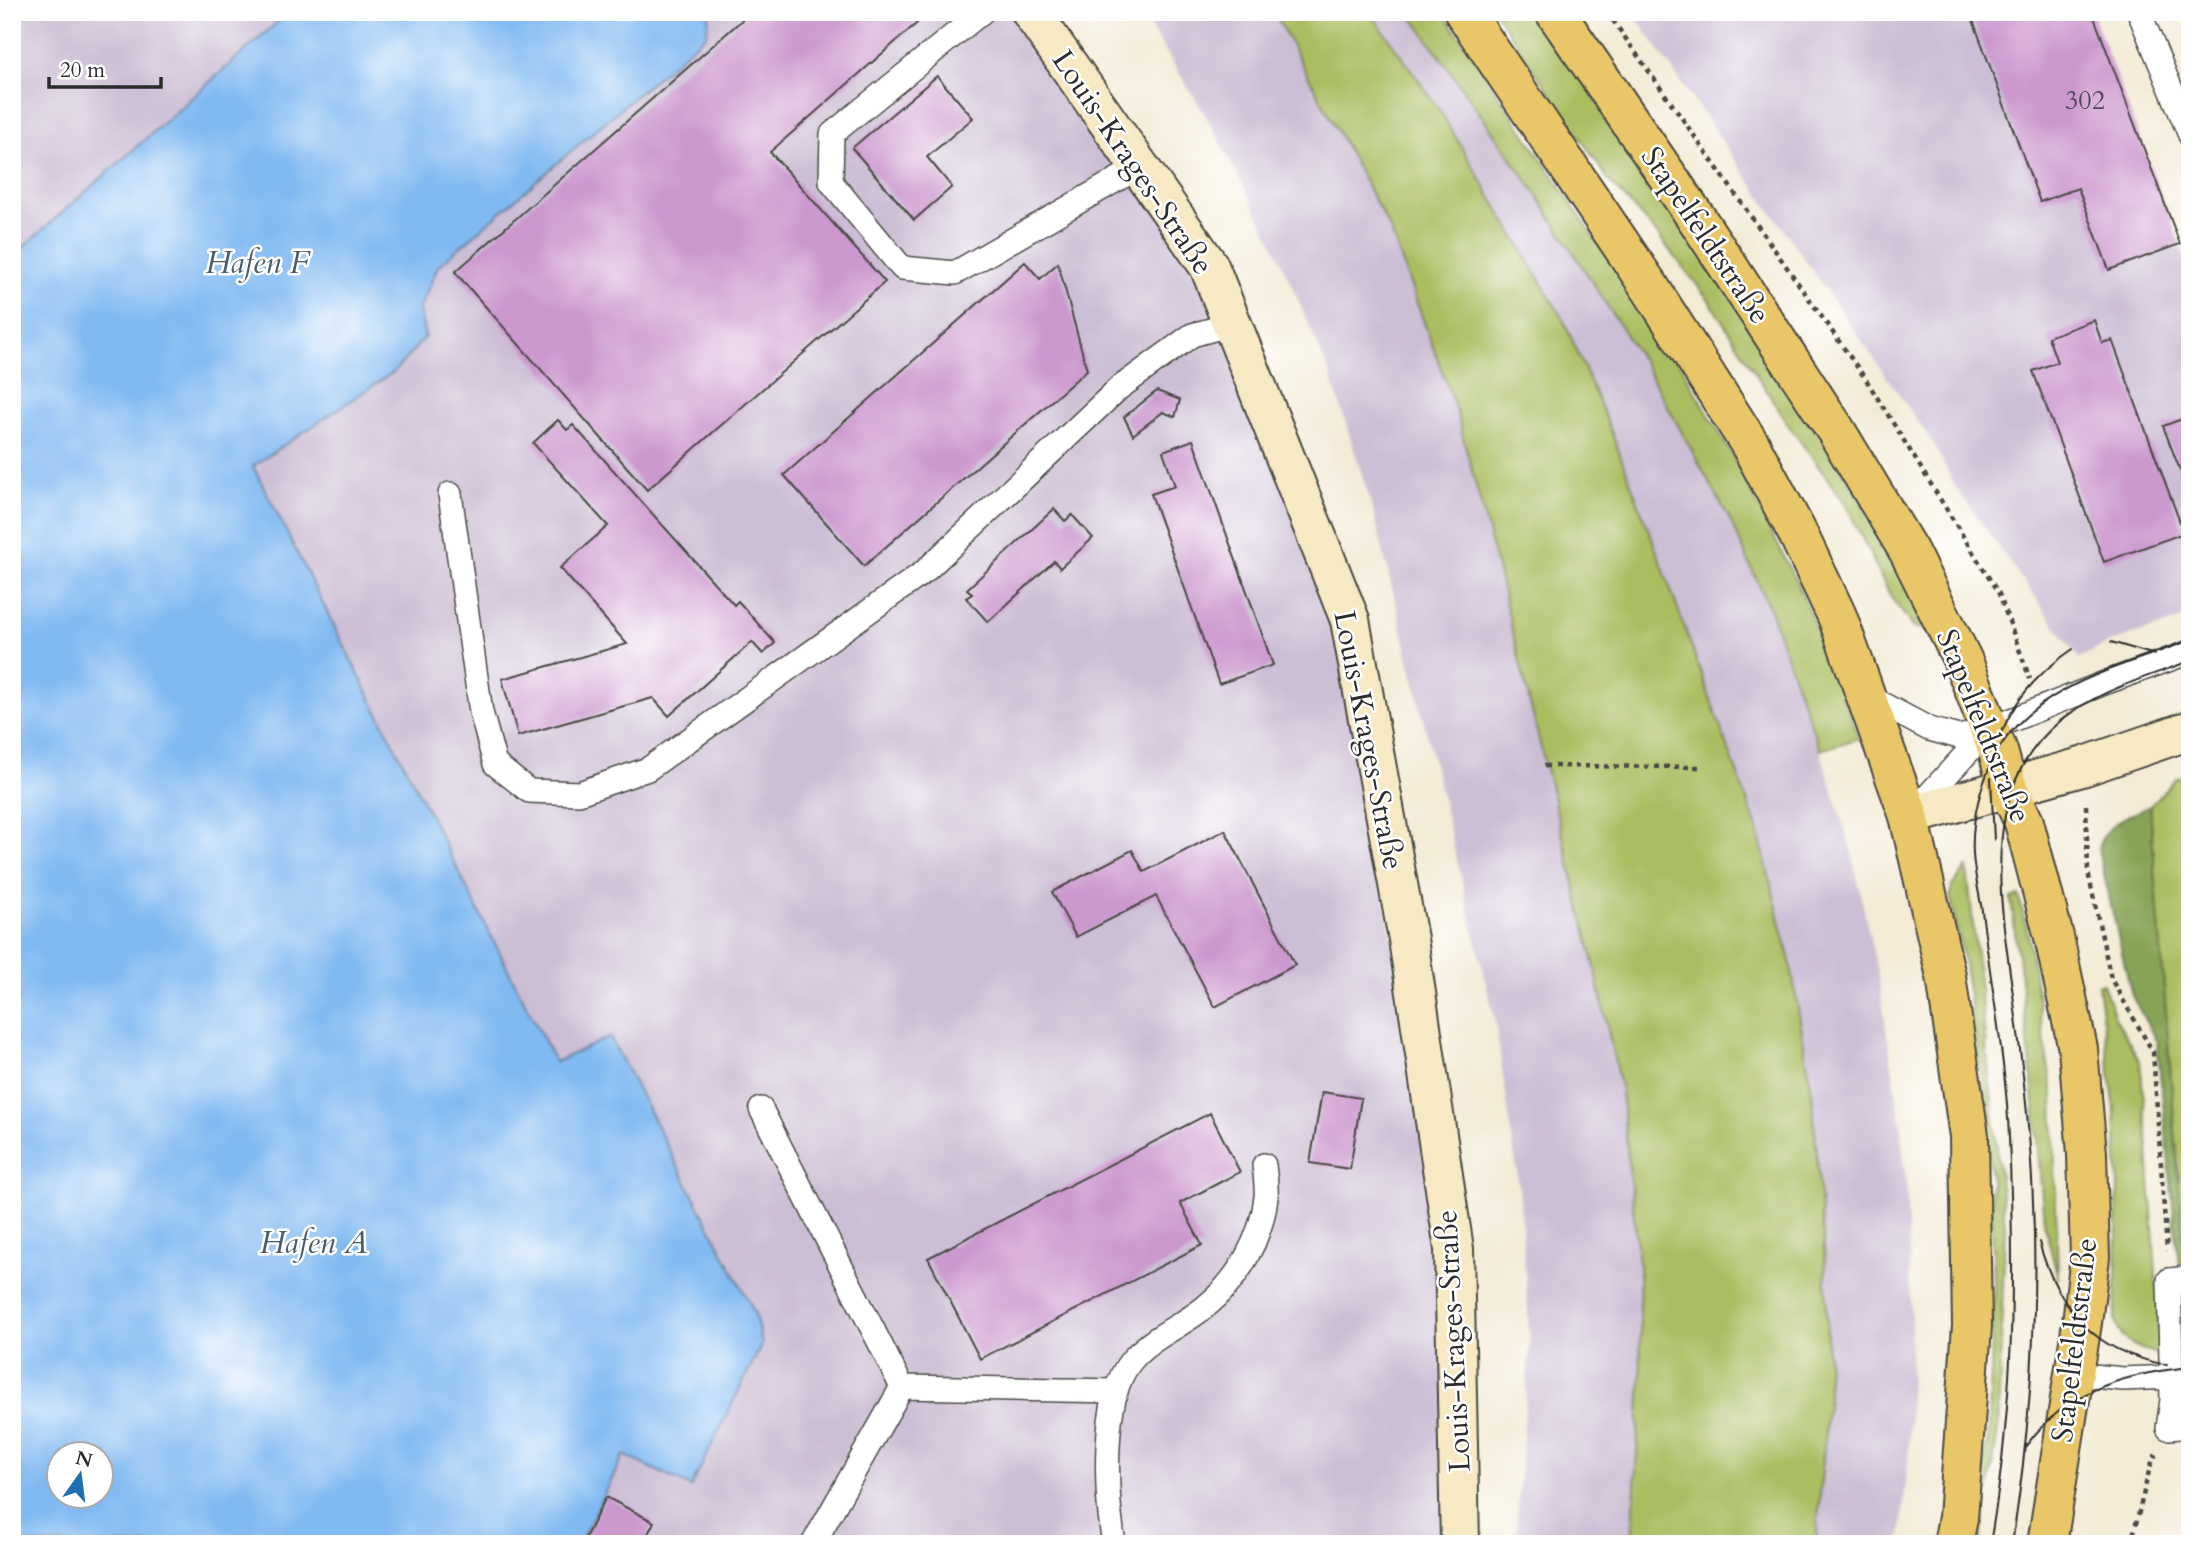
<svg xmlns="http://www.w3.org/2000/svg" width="2202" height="1556" viewBox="0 0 2202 1556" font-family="Cardo,serif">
  <rect width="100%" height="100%" fill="#fff"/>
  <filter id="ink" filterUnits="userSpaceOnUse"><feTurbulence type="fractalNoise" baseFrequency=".0143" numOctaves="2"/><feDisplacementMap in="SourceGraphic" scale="14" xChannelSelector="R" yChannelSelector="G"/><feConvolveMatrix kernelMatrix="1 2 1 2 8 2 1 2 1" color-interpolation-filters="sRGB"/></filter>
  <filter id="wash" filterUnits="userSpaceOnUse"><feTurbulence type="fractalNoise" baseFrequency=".00686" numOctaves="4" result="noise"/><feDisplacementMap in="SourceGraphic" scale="28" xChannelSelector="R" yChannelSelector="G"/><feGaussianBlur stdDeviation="1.57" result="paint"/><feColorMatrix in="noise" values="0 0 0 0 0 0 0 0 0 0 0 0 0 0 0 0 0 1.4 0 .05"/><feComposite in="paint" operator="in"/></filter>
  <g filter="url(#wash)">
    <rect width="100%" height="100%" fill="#f3ebd6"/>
    <path fill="#ccbed4" d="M 12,12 L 289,12 L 12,257 Z
      M 710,12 L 1019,12 L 1200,270 L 1339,624 L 1443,1250 L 1449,1544 L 579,1544 L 624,1455 L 691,1487 L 610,1037 L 555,1063 L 253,466 L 395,371 L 425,337 L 419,310 L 438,266 L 706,35 Z
      M 1141,12 L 1274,12 L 1390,229 L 1456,410 L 1595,968 L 1621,1091 L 1639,1264 L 1641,1378 L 1632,1544 L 1515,1544 L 1530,1341 L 1519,1186 L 1495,1020 L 1374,513 L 1330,373 L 1273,243 L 1211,124 Z
      M 1370,12 L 1409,12 L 1533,189 L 1645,365 L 1730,520 L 1769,607 L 1817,740 L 1851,849 L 1878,976 L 1901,1123 L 1907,1194 L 1911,1320 L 1909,1447 L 1900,1544 L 1816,1544 L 1828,1395 L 1826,1274 L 1812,1092 L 1790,961 L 1757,828 L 1659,557 L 1609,426 L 1564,321 L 1439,109 Z
      M 1632,12 L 2011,12 L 2109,270 L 2180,244 L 2190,272 L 2190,617 L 2111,642 L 2079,658 L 1954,485 L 1935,446 Z"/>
    <path fill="#aabd61" stroke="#6a7446" stroke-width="2" d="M 1274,12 L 1370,12 L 1439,109 L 1564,321 L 1609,426 L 1659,557 L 1757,828 L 1790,961 L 1812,1092 L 1826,1274 L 1828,1395 L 1816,1544 L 1632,1544 L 1641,1378 L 1639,1264 L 1621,1091 L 1595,968 L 1485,520 L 1456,410 L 1390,229 Z
      M 1409,12 L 1443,12 L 1682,368 L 1742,473 L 1800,589 L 1859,738 L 1820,750 L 1769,607 L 1730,520 L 1645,365 L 1533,189 Z
      M 1495,12 L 1539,12 C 1674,211 1819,405 1925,622 L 1923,629 L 1914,628 L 1891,597 L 1845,503 L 1789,426 L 1709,300 L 1653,229 L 1610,182 Z
      M 2190,773 L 2189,1344 L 2179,1180 L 2150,806 L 2176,778 Z
      M 1967,868 L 2005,1224 L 1998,1430 L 1980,1544 L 1973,1544 L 1989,1428 L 1994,1285 L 1991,1178 L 1983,1085 L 1962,952 L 1950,896 L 1952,886 Z
      M 2019,896 L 2028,934 L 2053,1095 L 2058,1279 L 2044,1222 L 2031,1066 L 2011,898 Z
      M 2098,984 L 2103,984 L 2115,1017 L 2140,1062 L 2147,1132 L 2161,1355 C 2140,1349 2121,1344 2115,1321 L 2118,1181 L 2115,1110 Z"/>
    <path fill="#87a457" stroke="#596841" stroke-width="2" d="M 2150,806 L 2185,1265 L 2179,1266 L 2157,1042 L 2132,996 L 2098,849 C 2105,822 2127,817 2150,806 Z"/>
    <path fill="#81baf2" stroke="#56728e" stroke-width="2" fill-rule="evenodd" d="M 289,12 L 710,12 L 706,35 L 438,266 L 419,309 L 425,337 L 395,371 L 253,466 L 555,1062 L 610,1037 L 754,1311 L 762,1344 L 691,1487 L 624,1455 L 579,1544 L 12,1544 L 12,257 ZM 60,1454 L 102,1454 L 102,1496 L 60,1496 Z"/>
    <g id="blocks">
      <path fill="#cc98ce" d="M 751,12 L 910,12 L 917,23 L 770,152 L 885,282 L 647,490 L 455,272 Z
        M 1970,12 L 2092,12 L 2180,244 L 2109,270 L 2078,188 L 2040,202 Z
        M 937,76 L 973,118 L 927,157 L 952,187 L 914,220 L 852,148 Z
        M 1025,262 L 1040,279 L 1058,263 L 1087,370 L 864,566 L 784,475 Z
        M 2094,320 L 2102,343 L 2112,340 L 2184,533 L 2104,562 L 2033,371 L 2057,362 L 2048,337 Z
        M 1157,391 L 1180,400 L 1175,417 L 1163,412 L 1133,435 L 1124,417 Z
        M 2190,416 L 2190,496 L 2163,426 Z
        M 558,420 L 567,430 L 573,425 L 734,605 L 738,601 L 775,643 L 763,654 L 752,642 L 669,716 L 653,698 L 518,736 L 502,679 L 627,644 L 560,568 L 608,526 L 533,443 Z
        M 1193,440 L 1273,665 L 1219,684 L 1151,494 L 1175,486 L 1163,451 Z
        M 1054,509 L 1065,521 L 1072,515 L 1093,538 L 1060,568 L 1054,561 L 988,622 L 966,598 L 972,594 L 967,589 Z
        M 1225,830 L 1295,965 L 1215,1007 L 1156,896 L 1076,937 L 1052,892 L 1132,850 L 1144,872 Z
        M 1322,1092 L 1361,1098 L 1350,1169 L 1310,1163 Z
        M 1210,1113 L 1240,1172 L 1180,1203 L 1202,1245 L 980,1359 L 928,1258 Z
        M 606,1497 L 654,1522 L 643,1544 L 582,1544 Z"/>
    </g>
  </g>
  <g filter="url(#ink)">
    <use href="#blocks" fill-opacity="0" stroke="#494845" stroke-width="2"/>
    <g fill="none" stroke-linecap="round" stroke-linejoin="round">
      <g stroke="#494845" stroke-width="26">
        <path id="lane" d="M 982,12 L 832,134 L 831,182 L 902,268 L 955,273 L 1139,167
          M 2139,12 L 2190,135
          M 450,494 L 481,712 L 495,764 L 529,791 L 579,793 L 648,769 L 924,572 L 1118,389 L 1192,335 L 1232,324
          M 1865,695 L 1929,729 L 1959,737 L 1989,729 L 2107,682 L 2190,652
          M 1913,812 L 1989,729
          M 761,1109 L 902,1387 L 1116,1391
          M 2190,1278 L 2169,1280 L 2172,1400 L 2168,1428 L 2190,1426
          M 2073,1374 L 2123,1379 L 2172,1377
          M 813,1544 L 902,1387
          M 1114,1544 C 1106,1497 1100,1398 1131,1361 C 1151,1337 1182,1326 1205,1307 C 1237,1282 1262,1238 1266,1197 C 1267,1187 1265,1175 1264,1165"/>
      </g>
      <g stroke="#494845" stroke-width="42">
        <path id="secondary" d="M 1031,12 L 1209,266 L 1350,620 L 1408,939 L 1454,1249 L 1460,1544
          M 1909,816 L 2085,766 L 2190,730"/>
      </g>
      <g stroke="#494845" stroke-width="42">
        <path id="primary" d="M 1464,12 L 1651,289 L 1751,446 L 1798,534 L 1837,616 L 1909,816 L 1946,976 L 1969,1136 L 1972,1326 L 1958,1518 L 1953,1544
          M 1555,12 L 1697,219 L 1835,429 L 1909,552 L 1963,661 L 1998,751 L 2008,788 L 2024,822 L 2054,937 L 2078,1049 L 2087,1154 L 2090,1257 L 2082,1323 L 2047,1544"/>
      </g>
      <path stroke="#494845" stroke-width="4.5" stroke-dasharray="5 5" stroke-linecap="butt" d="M 1607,12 L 1867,381 L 1999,594 L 2030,679
        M 1544,766 L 1704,767
        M 2086,805 L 2088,872 L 2111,979 L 2153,1052 L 2167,1251
        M 2131,1544 L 2150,1467 L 2156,1454"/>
      <use href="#lane" stroke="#fff" stroke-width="23"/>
      <use href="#secondary" stroke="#f6e9c3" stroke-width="38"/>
      <use href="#primary" stroke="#e9c769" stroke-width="38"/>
      <path stroke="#2b2b2b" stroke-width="2" d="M 2111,642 L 2155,655
        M 2000,737 C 2014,699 2040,671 2073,649
        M 1991,778 L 1994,840
        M 2039,1242 C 2053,1293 2082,1339 2134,1356 C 2145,1360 2155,1364 2167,1364
        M 2026,1446 C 2066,1390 2124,1374 2190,1367
        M 1990,1544 C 2014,1406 2015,1277 2009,1137 C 2006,1062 1991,986 1982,911 C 1979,892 1974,873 1973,854 C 1971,819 1981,782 1997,752 C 2036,684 2123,667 2190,640
        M 2012,1544 C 2030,1431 2038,1316 2033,1202 C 2031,1140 2024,1079 2016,1018 C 2007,939 1983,842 2021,769 C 2056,702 2125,685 2190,661"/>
    </g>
  </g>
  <g text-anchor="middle" stroke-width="5" stroke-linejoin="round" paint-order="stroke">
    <g font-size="26" fill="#534654">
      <text x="2085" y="109">302</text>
    </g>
    <g font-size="30" fill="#2b2b2b" stroke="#fff">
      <text transform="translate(1133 162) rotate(56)" y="10">Louis-Krages-Straße</text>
      <text transform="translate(1706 235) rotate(56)" y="10">Stapelfeldtstraße</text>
      <text transform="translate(1984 726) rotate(68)" y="10">Stapelfeldtstraße</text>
      <text transform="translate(1369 740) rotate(79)" y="10">Louis-Krages-Straße</text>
      <text transform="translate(2074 1340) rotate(-83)" y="10">Stapelfeldtstraße</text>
      <text transform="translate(1453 1341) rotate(-93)" y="10">Louis-Krages-Straße</text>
    </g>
    <g font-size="32" font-style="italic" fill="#495d71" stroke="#fff">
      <text x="258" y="273">Hafen F</text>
      <text x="314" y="1253">Hafen A</text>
    </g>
  </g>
  <rect width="2202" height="1556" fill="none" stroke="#fff" stroke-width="42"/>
  <g transform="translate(80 1475) rotate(14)"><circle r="33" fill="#ffffff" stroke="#aaaaaa" stroke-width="2"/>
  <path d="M0-5L12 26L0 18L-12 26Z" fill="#1f6fb2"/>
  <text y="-10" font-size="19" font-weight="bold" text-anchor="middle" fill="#2b2b2b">N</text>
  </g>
  <path d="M49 77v10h112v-10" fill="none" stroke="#2b2b2b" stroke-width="3.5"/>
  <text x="60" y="77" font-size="21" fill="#2b2b2b" stroke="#ffffff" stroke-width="5" paint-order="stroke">20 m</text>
</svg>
